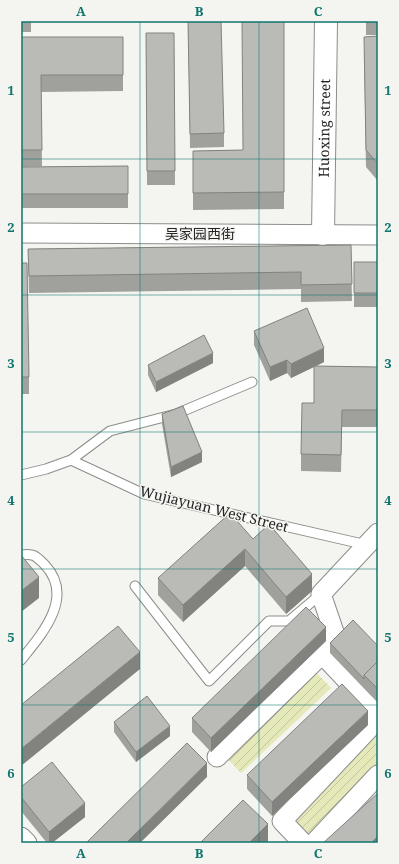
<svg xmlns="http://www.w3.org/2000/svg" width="399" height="864" viewBox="0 0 399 864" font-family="'Noto Serif','Noto Sans SC',serif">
  <defs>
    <pattern id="garden-furrows" width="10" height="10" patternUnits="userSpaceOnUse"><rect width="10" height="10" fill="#e5e8b8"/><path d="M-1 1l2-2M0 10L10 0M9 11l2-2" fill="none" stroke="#c4c79e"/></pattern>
  </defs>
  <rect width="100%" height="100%" fill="#f4f4f0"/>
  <path fill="url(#garden-furrows)" d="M 313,669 L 331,688 L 241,773 L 224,755 Z
    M 378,731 L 378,768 L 310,836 L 292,817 Z"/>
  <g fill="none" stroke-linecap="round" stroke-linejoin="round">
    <g stroke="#8d8e8a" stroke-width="11">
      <path id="lane" d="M 71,460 L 110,431 L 176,414 L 252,382
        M 21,475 L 46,469 L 71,460 L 144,494 L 367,545
        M 21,555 C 34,553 36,556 45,565 C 75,597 42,634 21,660
        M 135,586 L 209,681 L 269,621 L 289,621 L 321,594"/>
    </g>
    <g stroke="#8d8e8a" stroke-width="21">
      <path id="street" d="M 21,233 L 378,235
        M 378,533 L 321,594 L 335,635 L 322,654 L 378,713
        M 217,757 L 322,654
        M 21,837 L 27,843
        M 303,843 L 282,821 L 378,719
        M 314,843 L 378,775"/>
    </g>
    <g stroke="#8d8e8a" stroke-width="24">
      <g id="secondary">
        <path id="s1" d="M 323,234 L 326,21"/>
      </g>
    </g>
    <use href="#lane" stroke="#fff" stroke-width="9"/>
    <use href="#street" stroke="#fff" stroke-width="19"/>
    <use href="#secondary" stroke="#fff" stroke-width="22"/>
  </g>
  <path fill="#a0a09d" d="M 21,21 L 31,21 L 31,32 L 21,32 Z
    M 101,21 L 141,21 L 141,22 L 101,22 Z
    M 188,21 L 224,133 L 224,147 L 190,148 Z
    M 284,21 L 284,209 L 193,210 L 193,151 L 243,150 Z
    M 366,21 L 378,21 L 378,35 L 366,35 Z
    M 146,33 L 174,33 L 175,185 L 147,185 Z
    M 378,36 L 378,181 L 366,167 L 364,54 Z
    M 21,37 L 123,37 L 123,91 L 41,92 L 42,166 L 21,167 Z
    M 128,166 L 128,208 L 21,208 L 21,167 Z
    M 351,245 L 352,301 L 301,302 L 301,289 L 29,293 L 28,249 Z
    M 354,262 L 378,262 L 378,307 L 354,307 Z
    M 21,263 L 29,377 L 29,394 L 21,394 Z
    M 254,331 L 324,362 L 316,366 L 378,367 L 378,427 L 342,427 L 341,472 L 301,471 L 301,454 L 314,403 L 314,367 L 291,378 L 287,373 L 270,381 L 254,345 Z
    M 213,363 L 156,392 L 148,375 L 148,365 Z
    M 162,414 L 202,462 L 171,477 L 162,424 Z
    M 253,539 L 312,591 L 286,614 L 245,566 L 183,622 L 158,595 L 158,578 Z
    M 326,641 L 211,752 L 192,732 L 192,718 Z
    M 330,643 L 378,646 L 378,703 L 330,653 Z
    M 114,722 L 170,736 L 136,762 L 114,732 Z
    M 368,725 L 272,816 L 247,789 L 247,775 Z
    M 21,787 L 85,817 L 52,843 L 47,843 L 21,811 Z"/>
  <path fill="#82827f" d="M 324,348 L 324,362 L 291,378 L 291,364 Z
    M 213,353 L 213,363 L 156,392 L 156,382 Z
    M 287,360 L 287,373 L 270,381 L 270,367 Z
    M 202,452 L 202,462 L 171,477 L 171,467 Z
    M 245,549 L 245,566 L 183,622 L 183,605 Z
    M 312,574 L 312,591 L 286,614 L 286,597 Z
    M 39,577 L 39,598 L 21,612 L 21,591 Z
    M 326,627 L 326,641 L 211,752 L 211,738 Z
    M 140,652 L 140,669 L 21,766 L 21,749 Z
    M 368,711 L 368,725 L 272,816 L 272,802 Z
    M 170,726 L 170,736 L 136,762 L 136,752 Z
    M 207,763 L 207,777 L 140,843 L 126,843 Z
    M 85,803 L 85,817 L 52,843 L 49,843 L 49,832 Z
    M 268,824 L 268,841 L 266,843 L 249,843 Z
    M 378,836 L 378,843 L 371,843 Z"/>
  <path fill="#babab6" stroke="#82827f" d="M 188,21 L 221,21 L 224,133 L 190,134 Z
    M 242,21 L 284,21 L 284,192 L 193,193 L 193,151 L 243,150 Z
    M 146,33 L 174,33 L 175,171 L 147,171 Z
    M 378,36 L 378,164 L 366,150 L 364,37 Z
    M 21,37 L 123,37 L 123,75 L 41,75 L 42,150 L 21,150 Z
    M 128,166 L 128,194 L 21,194 L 21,167 Z
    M 351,245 L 352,284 L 301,285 L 301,272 L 29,276 L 28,249 Z
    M 354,262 L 378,262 L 378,293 L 354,293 Z
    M 21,263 L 27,263 L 29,377 L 21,377 Z
    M 307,308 L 324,348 L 291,364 L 287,360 L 270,367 L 254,331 Z
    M 204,335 L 213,353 L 156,382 L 148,365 Z
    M 314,366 L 378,367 L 378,410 L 342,410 L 341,455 L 301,454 L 302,403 L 314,403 Z
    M 183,406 L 202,452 L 171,467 L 162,414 Z
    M 230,513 L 253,539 L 269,524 L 312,574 L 286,597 L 245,549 L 183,605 L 158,578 Z
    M 21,555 L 39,577 L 21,591 Z
    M 306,607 L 326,627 L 211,738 L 192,718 Z
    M 353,620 L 378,646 L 378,661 L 364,675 L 364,679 L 330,643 Z
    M 118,626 L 140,652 L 21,749 L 21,705 Z
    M 378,661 L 378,689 L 364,675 Z
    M 342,684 L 368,711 L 272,802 L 247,775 Z
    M 147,696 L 170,726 L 136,752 L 114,722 Z
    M 187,743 L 207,763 L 126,843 L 86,843 Z
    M 52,762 L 85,803 L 49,832 L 21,797 L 21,787 Z
    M 378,793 L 378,836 L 371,843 L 323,843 Z
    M 243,800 L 268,824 L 249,843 L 200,843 Z"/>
  <path fill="none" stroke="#0f766e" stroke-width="1" stroke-opacity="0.55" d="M 140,21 L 140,843M 259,21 L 259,843M 21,159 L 378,159M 21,295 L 378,295M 21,432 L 378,432M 21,569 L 378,569M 21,705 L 378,705"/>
  <g text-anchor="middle" stroke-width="3" stroke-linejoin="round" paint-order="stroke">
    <g font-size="14" fill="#252524" stroke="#f4f4f0">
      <text dy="5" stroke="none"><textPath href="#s1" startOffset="106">Huoxing street</textPath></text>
      <text x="200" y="239">吴家园西街</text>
      <text transform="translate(214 509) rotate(14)" y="5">Wujiayuan West Street</text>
    </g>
  </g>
  <rect width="399" height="864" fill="none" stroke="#f4f4f0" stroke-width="44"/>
  <rect x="22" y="22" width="355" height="820" fill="none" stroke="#0f766e" stroke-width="1.5"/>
  <g font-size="13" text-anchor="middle" font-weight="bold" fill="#0f766e">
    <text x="81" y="16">A</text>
    <text x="199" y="16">B</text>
    <text x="318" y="16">C</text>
    <text x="11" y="95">1</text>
    <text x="388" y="95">1</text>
    <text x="11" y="232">2</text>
    <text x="388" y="232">2</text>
    <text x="11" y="368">3</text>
    <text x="388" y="368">3</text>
    <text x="11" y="505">4</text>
    <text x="388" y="505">4</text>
    <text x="11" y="642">5</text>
    <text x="388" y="642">5</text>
    <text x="11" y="778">6</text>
    <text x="388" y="778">6</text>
    <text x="81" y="858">A</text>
    <text x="199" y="858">B</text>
    <text x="318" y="858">C</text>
  </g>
</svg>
